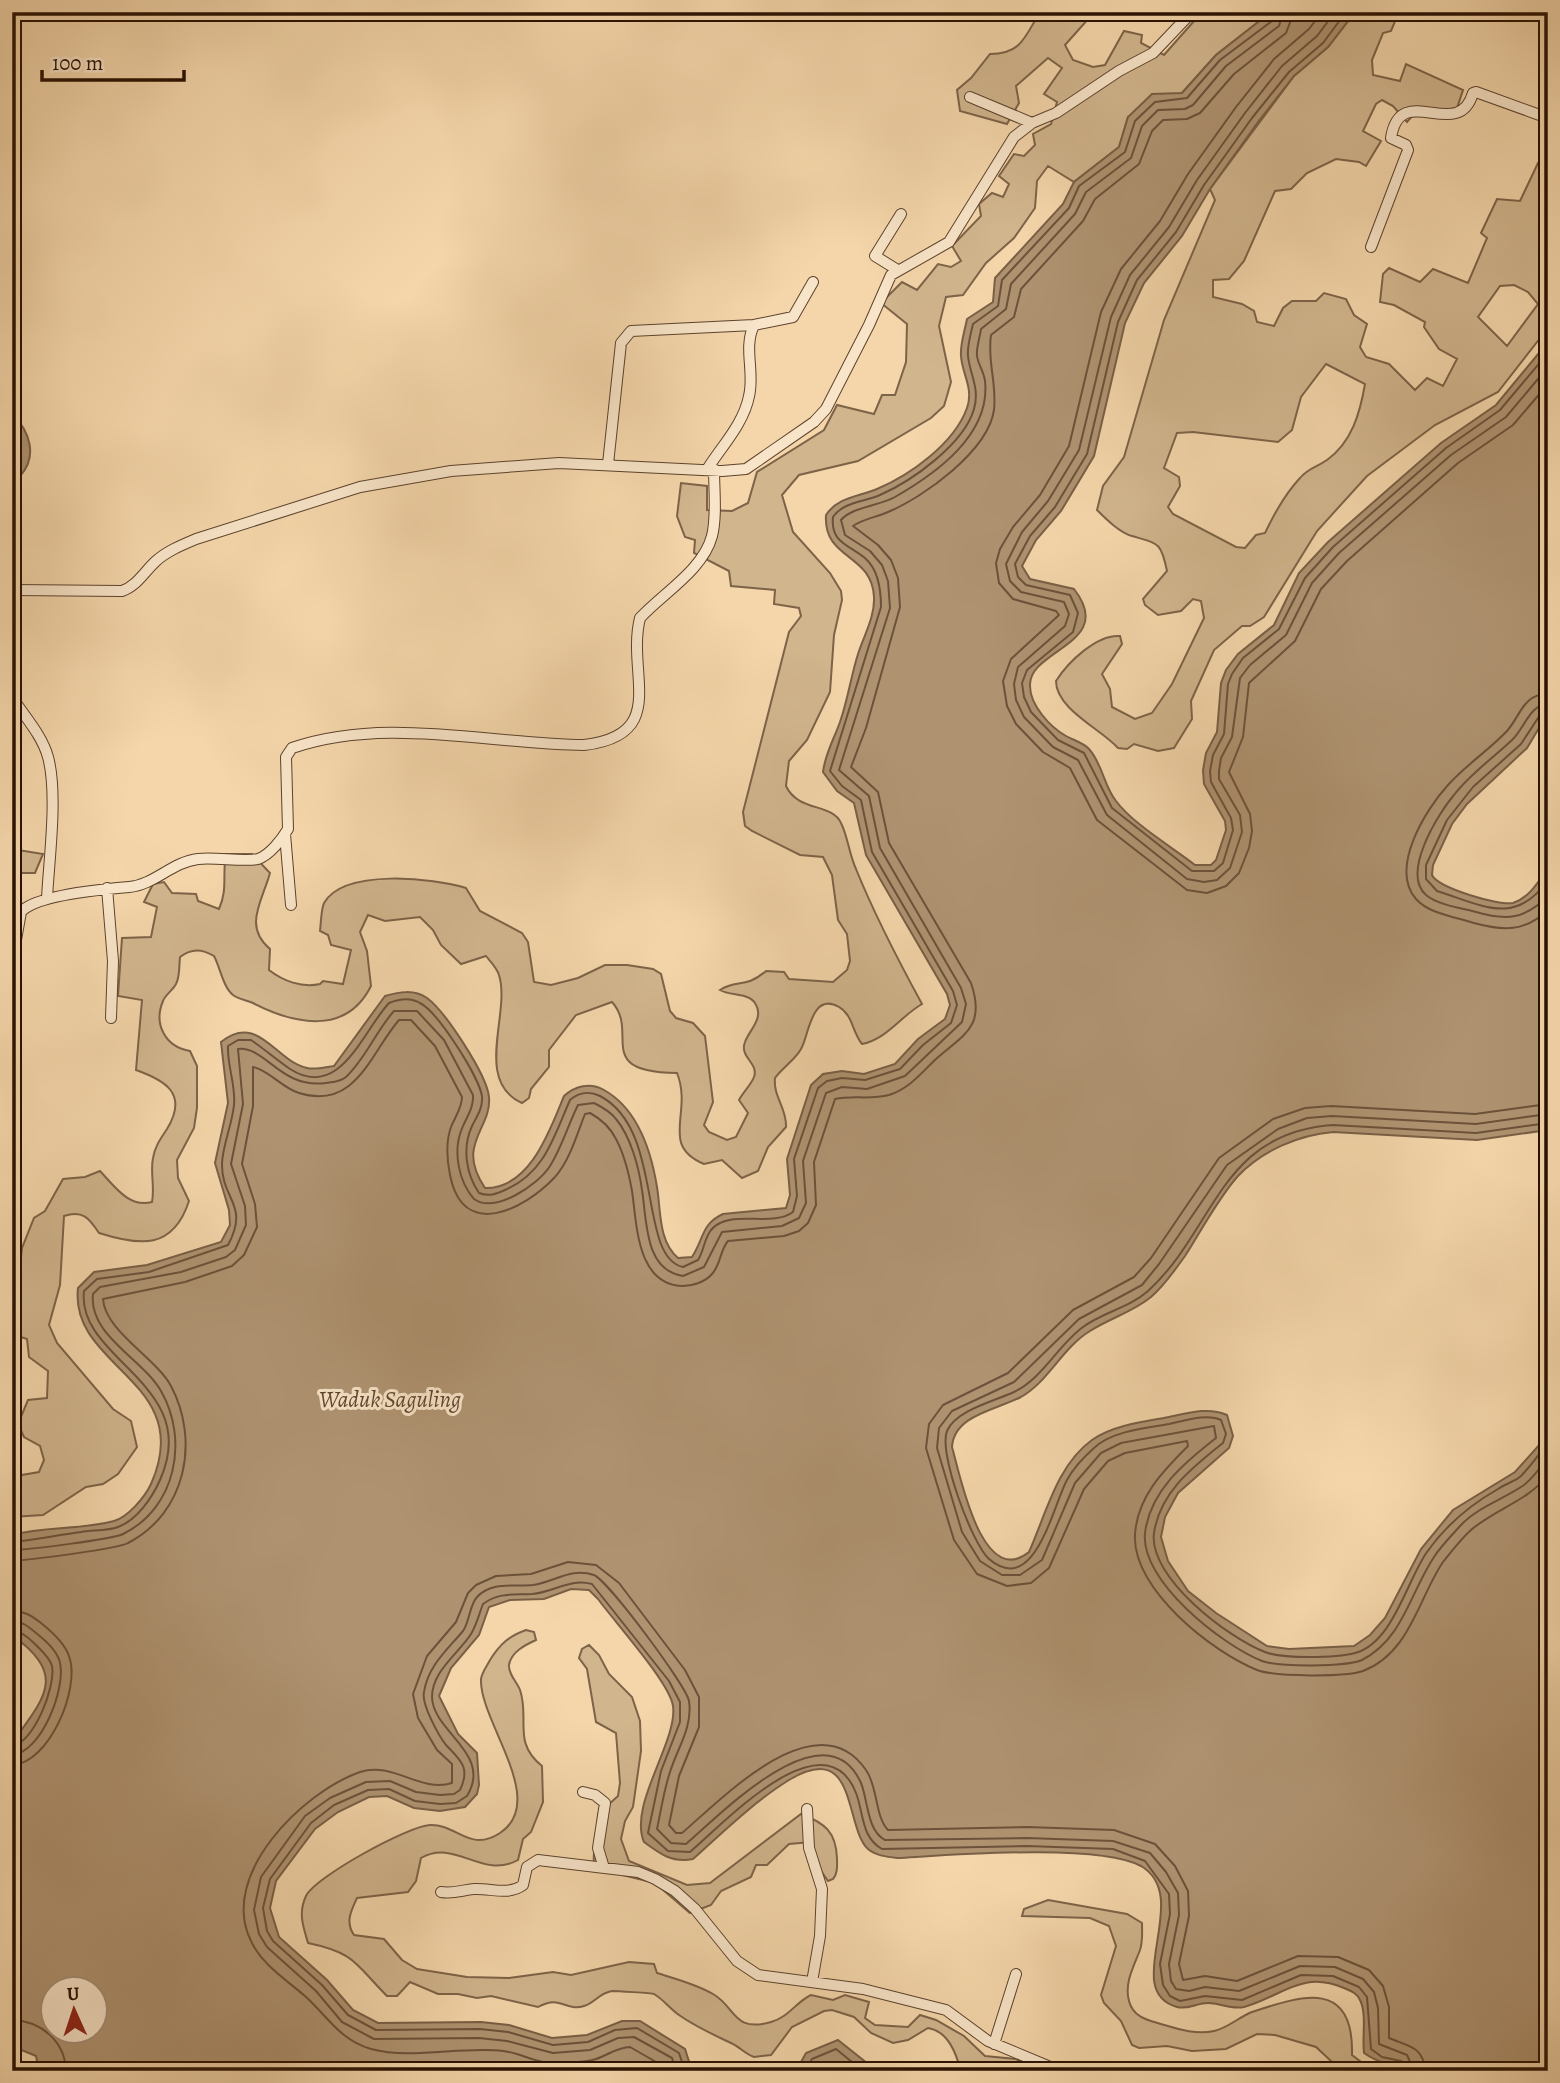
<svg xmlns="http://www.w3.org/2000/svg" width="1560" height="2083" viewBox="0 0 1560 2083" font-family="Alegreya,serif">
  <rect width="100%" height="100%" fill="#f4d6aa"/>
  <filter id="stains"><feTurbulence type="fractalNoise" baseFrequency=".00286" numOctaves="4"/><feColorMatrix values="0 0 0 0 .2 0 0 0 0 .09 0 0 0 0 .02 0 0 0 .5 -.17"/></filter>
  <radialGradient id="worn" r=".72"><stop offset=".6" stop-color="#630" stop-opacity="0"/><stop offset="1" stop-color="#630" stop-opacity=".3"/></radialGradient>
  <path fill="#d1b58d" stroke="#7d6348" stroke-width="2" fill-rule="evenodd" d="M 1040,12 L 1107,12 L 1103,20 L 1089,18 L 1065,45 L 1073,60 L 1093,67 L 1105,65 L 1124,31 L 1142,35 L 1141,43 L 1164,55 L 1202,12 L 1271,12 L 1216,55 L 1182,93 L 1128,117 L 1119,147 L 1074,182 L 1048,166 L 1037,181 L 1035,208 L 1014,238 L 986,263 L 963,295 L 946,297 L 939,326 L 951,382 L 944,406 L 931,418 L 858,461 L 799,475 L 782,495 L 793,532 L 830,573 L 841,591 L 842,600 L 834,635 L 830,692 L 807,740 L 789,761 L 786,786 C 798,812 832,803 841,823 C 848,837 849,854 856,869 C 875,916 898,960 922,1004 C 901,1016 887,1039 862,1044 C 852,1032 853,1015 839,1007 C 811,991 809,1036 801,1049 C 795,1060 782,1068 775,1078 C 773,1097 787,1108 786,1127 L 768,1147 L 758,1171 L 742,1178 L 722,1160 L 704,1164 C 659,1145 693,1113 677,1073 C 592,1072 640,1033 612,1002 L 576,1015 L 549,1050 L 549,1067 L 531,1089 L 529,1098 L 522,1103 C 473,1081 511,1013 499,975 C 497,968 490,961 486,956 L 461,964 L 441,945 L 433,930 L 420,917 L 385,921 L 368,915 L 360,932 L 367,951 L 371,986 C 346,1036 294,1024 253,1003 C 246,1000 238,999 233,995 C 223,987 220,967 214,956 C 202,949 192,948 180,957 C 179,965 180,977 176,984 C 173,990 165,995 163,1001 C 153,1025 166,1047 190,1051 L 197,1066 L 197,1108 L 194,1128 L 177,1160 L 178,1178 L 189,1201 C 173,1250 140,1246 99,1233 C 89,1218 83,1210 64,1216 L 60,1285 L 49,1325 L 57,1343 L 113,1409 L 131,1421 L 137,1447 L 118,1474 L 103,1484 L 86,1487 L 43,1515 L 12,1517 L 12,1489 L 22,1475 L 39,1472 L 44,1460 L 40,1446 L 24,1437 L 18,1424 L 28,1400 L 47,1398 L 48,1371 L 29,1357 L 27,1339 L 12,1334 L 22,1248 L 34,1218 L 45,1211 L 63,1179 L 85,1177 L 100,1171 C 115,1187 129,1208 152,1202 C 155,1187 150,1172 153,1158 C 155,1146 161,1138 167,1129 C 189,1093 164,1080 136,1070 L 142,1000 L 118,996 L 122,938 L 151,937 L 157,907 L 144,902 L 153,884 L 164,882 L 172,893 L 196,894 L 198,901 L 219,909 C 228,889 222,876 226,854 L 252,854 L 270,873 C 262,902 243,926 270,949 L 269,970 C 283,981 302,988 320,984 L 323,981 L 343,984 L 351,950 L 331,945 L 328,935 L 320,931 C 321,923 321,910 324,903 C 344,868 434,878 466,888 L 480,911 L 522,933 L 528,942 L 534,982 L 551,985 L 578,978 L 605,965 L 627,965 L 653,969 L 661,974 L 670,1011 L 676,1018 L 693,1023 L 705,1036 L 713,1102 L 704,1125 L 709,1132 L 727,1140 L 736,1137 L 748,1113 L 739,1100 C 743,1092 751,1085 754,1077 C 759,1063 739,1057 745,1042 C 749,1030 765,1018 755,1003 C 749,993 730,996 720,990 C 737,979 745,989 766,971 L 784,972 L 789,979 L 833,982 L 847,970 L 850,961 L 847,934 L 838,920 L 832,875 L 823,857 L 800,855 L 752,831 L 745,826 L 743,812 L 789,632 L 801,616 L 799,608 L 774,604 L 775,590 L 731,586 L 729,571 L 694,553 L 695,540 L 685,537 L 677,516 L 681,483 L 707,486 L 707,510 L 732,511 L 748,503 L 757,472 L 824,430 L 837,405 L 874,414 L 882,395 L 895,395 L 906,362 L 907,324 L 881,303 L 902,282 L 917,290 L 938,264 L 951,267 L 961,261 L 952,246 L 981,216 L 979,204 L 992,193 L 1003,197 L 1009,184 L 999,176 L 1014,154 L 1024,156 L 1035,145 L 1033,134 L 1051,124 L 1057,102 L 1044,94 L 1062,68 L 1048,58 L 1016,86 L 1019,103 L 1007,124 L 960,111 L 957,90 L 971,78 L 990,54 C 1022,54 1025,36 1040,12 Z
    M 1355,12 L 1403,12 L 1398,14 L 1391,31 L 1383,33 L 1372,60 L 1373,75 L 1400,81 L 1406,64 L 1463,90 L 1457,108 L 1414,114 L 1407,122 L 1393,106 L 1382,100 L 1376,104 L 1363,131 L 1381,141 L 1366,166 L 1359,162 L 1336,159 L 1307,173 L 1291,189 L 1275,191 L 1244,261 L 1229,279 L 1213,280 L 1213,297 L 1242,304 L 1254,311 L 1257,322 L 1274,326 L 1283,308 L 1292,301 L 1316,301 L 1324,293 L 1346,299 L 1354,315 L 1367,324 L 1360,347 L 1366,357 L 1389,364 L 1415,390 L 1427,378 L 1443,386 L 1457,359 L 1439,349 L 1424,327 L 1425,322 L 1394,305 L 1380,302 L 1383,274 L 1389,268 L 1420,282 L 1433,269 L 1468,283 L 1487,238 L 1481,233 L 1497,199 L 1520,201 L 1538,163 L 1548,162 L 1548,328 L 1498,392 L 1435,425 L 1367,476 L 1317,531 L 1264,617 L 1250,626 L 1242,626 L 1214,650 L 1191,701 L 1192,719 L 1174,748 L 1158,751 L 1134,744 L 1127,749 L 1118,748 C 1101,729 1056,709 1056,681 C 1068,662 1097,634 1120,636 L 1122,644 L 1102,674 L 1110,689 L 1112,707 L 1135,719 L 1152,713 L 1172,684 L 1204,618 L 1201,601 L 1193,599 L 1181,611 L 1158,615 L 1145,605 L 1143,599 L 1167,571 C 1161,542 1159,544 1132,536 C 1120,533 1106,519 1097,510 L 1103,486 L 1124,457 L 1164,320 L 1215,200 L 1210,189 L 1294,76 L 1328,47 ZM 1514,285 L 1528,292 L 1538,304 L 1507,346 L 1478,317 L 1500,286 ZM 1326,364 L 1365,384 C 1360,413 1352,442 1327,460 C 1317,467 1308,468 1300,478 C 1285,494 1274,514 1265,533 L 1256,535 L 1245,548 L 1236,547 L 1173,514 L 1168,507 L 1180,486 L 1179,477 L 1164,468 L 1177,433 L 1193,432 L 1278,442 L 1292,430 L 1301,397 Z
    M 12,849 L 43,854 L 35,873 L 12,873 Z
    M 526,1630 L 534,1632 L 536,1640 C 525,1645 511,1652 509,1665 C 508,1674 517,1682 520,1690 C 530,1719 512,1742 542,1766 L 543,1802 L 531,1832 L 523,1839 L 518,1860 C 482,1880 455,1838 421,1858 L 416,1881 L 408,1892 L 357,1898 C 351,1911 345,1922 354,1935 L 384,1939 L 402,1960 L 417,1969 L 467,1977 L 509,1978 L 553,1972 L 571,1975 L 629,1962 L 654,1964 L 657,1973 C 676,1979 696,1984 713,1994 C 736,2007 733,2033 771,2022 C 789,2017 796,2002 811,1995 L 833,2000 L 845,1995 L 869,2002 L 865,2018 L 875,2025 L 908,2027 L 920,2015 L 936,2020 L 964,2036 L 985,2056 L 1016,2059 L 1034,2071 L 961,2071 C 956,2053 948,2031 928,2028 L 908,2040 L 893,2043 L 871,2033 L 854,2017 L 832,2010 L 824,2011 L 792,2027 L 771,2055 L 754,2057 C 745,2054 740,2047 731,2043 C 714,2035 696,2027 679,2015 C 670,2009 663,1999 654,1994 C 651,1993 616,1991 612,1991 C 599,1993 595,2003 584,2006 C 565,2012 561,1994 538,2007 L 491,1996 L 477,1998 L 458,1994 L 438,1994 L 410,1982 L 397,1996 L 387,1996 C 355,1964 356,1953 308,1943 C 303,1926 298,1913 306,1896 C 315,1877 408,1826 430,1825 C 457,1824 470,1853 500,1833 C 549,1801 479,1721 481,1679 C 482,1672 487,1666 490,1660 C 500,1644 509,1636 526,1630 Z
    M 589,1645 L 599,1655 L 609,1674 L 632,1697 L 640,1721 L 641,1751 L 633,1807 L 625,1821 L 621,1839 L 629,1861 L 687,1885 L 710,1883 L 801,1814 C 825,1823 836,1832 837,1858 C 837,1866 838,1873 833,1879 L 828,1881 L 819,1868 L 811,1842 L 789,1844 L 767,1865 L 756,1865 L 751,1877 L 721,1891 L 711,1905 L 690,1913 L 655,1883 L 594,1868 C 592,1849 598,1833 598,1814 L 618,1796 L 620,1783 L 616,1733 L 596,1722 L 587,1669 L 579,1658 L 582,1649 Z
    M 1048,1900 L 1127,1914 L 1142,1923 C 1142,1932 1143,1941 1140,1950 C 1134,1966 1124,1983 1129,2001 C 1133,2017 1147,2020 1161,2024 C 1178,2029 1196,2035 1214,2031 C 1228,2028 1239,2017 1252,2012 C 1303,1995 1354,1979 1352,2055 L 1373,2071 L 1350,2071 L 1332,2062 L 1316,2047 L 1275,2035 L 1257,2034 L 1226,2049 L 1192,2051 L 1167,2046 L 1139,2048 L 1132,2045 L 1121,2021 L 1104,2003 L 1101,1995 L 1116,1946 L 1109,1926 L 1090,1918 L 1022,1916 L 1024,1909 Z"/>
  <path fill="#af9371" stroke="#795f45" stroke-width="2" fill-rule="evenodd" d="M 297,12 L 369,12 L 355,16 Z
    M 1271,12 L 1355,12 L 1328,47 L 1294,76 L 1258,122 L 1210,189 L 1182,236 L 1144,283 L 1125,323 L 1094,456 L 1061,511 L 1036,540 L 1022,566 L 1030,579 L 1074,589 C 1117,644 1028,649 1030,686 C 1030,705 1050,727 1066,736 C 1073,740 1084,743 1089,749 C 1102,763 1104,786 1116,801 C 1133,824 1172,847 1195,865 L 1211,865 L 1216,860 L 1226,830 L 1225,821 L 1204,784 L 1203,770 L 1206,753 L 1217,732 L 1221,683 L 1226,670 L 1238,654 L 1274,625 L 1299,573 L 1328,542 L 1441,443 L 1496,405 L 1548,342 L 1548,713 L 1527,748 L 1467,804 L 1452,824 L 1433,865 L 1432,875 C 1438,888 1499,906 1513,903 C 1529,898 1539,881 1548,868 L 1548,1130 L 1477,1140 L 1333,1132 C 1299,1135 1263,1150 1238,1176 C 1219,1197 1201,1231 1185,1256 C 1175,1270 1164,1286 1151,1297 C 1133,1312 1110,1318 1090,1331 C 1062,1348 1049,1381 1021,1397 C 996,1410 954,1415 952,1447 C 960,1475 982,1590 1029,1552 C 1046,1514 1057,1465 1092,1440 C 1111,1426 1141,1422 1164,1418 C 1185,1414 1207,1406 1227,1415 L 1233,1436 L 1229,1448 L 1178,1493 L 1165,1517 L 1161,1537 L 1168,1561 L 1188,1591 L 1216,1613 L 1267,1646 L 1289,1649 L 1354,1646 L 1370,1635 L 1385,1618 L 1421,1549 L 1453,1510 L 1515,1472 L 1548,1435 L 1548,2071 C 1498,2071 1404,2082 1364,2053 C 1362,2037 1367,2014 1360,2000 C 1357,1993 1351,1991 1344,1988 C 1301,1970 1283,1996 1244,2007 C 1231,2010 1220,2003 1208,2003 C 1197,2003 1187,2010 1177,2007 C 1119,1991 1194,1897 1141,1866 C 1099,1843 951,1855 898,1858 C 888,1857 876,1856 868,1849 C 844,1827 858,1738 789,1780 C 755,1801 723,1832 693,1859 C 672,1863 660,1854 644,1842 C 628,1805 678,1741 673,1706 C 670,1683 614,1621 598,1599 L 589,1590 L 571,1589 L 544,1599 L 510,1600 L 489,1607 L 479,1635 L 451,1668 L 439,1696 L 458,1734 L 477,1753 L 479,1785 L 477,1794 L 465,1807 L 440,1811 L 414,1808 L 387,1796 L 369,1797 L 338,1812 L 315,1829 L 276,1881 L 270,1908 L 279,1937 L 327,1980 L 353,2010 L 378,2023 L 481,2022 L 509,2025 L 552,2038 L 587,2035 L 622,2021 L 640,2021 L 685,2049 L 692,2071 L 39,2071 L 36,2056 L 12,2046 L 12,1743 C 46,1696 67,1675 12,1635 L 12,1535 C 45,1526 81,1530 114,1521 C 128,1517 145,1497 151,1484 C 197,1381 69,1368 78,1288 L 94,1272 L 147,1265 L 221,1242 L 230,1225 L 229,1210 L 215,1163 L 228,1103 L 221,1042 C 258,1012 275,1061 307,1068 C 315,1070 326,1067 334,1066 L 385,996 C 399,992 414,989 427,998 C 445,1011 487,1075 489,1097 C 492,1129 455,1144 485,1188 C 530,1189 550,1130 564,1096 C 575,1086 590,1082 604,1090 C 638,1109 651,1150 657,1187 C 661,1210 658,1241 678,1258 L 692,1257 C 704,1239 701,1224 723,1214 L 786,1208 L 790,1195 L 787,1159 L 811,1085 L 823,1074 L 842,1071 L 864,1074 L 895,1064 L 918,1039 L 945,1019 L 950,1005 L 947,994 L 866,855 L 854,803 L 837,791 L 823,772 C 825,754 834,739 840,722 C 848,699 851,676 858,654 C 864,635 875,617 874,597 C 872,553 823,560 826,515 C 838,497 858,497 877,489 C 910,475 954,444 967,408 C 974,388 962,374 961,356 C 960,344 965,330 967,319 L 993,302 L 995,278 L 1063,204 L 1074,182 L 1119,147 L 1128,117 L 1152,94 L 1182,93 L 1216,55 ZM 52,1988 L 94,1988 L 94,2030 L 52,2030 Z
    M 12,414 C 30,431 38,457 20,476 L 12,477 Z
    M 838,2040 L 872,2067 L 932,2067 L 935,2071 L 796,2071 L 806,2053 Z"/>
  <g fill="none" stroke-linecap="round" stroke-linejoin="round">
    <path stroke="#6c523a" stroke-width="2" d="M 1322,12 L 1309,29 L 1274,59 L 1236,107 L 1188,174 L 1160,221 L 1121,269 L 1101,312 L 1069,446 L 1040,495 L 1013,527 L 1000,549 L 996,563 L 999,583 L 1013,599 L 1056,611 L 1059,615 L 1011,659 L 1003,681 L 1007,706 L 1016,724 L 1043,752 L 1070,768 L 1097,820 L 1187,890 L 1207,893 L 1226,886 L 1239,873 L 1249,848 L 1252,831 L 1250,814 L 1229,772 L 1243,737 L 1249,683 L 1295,641 L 1321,589 L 1347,561 L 1458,463 L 1513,425 L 1548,384
      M 1335,12 L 1317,36 L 1282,66 L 1245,113 L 1197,180 L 1169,227 L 1130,275 L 1111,317 L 1079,450 L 1048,501 L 1022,532 L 1006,564 L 1010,581 L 1021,592 L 1064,602 L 1069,614 L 1065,626 L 1018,667 L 1014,684 L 1016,700 L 1024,717 L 1053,747 L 1078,760 L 1107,815 L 1187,879 L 1204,882 L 1217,880 L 1230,868 L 1242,832 L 1240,815 L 1219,779 L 1219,771 L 1221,758 L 1232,737 L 1240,678 L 1250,665 L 1286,635 L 1312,583 L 1339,553 L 1451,455 L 1506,417 L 1548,367
      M 1346,12 L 1323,43 L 1289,72 L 1252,118 L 1204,185 L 1176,232 L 1137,280 L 1118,322 L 1087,454 L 1055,507 L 1030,536 L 1015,564 L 1018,577 L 1026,585 L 1070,595 L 1078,613 L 1073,632 L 1027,670 L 1022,683 L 1024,697 L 1031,712 L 1058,740 L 1084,753 L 1112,808 L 1192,871 L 1214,871 L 1223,863 L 1233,830 L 1231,818 L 1211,782 L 1210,771 L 1213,755 L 1224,734 L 1228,684 L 1232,674 L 1243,658 L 1279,629 L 1305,578 L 1333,547 L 1446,448 L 1500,410 L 1548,353
      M 1548,694 C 1523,694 1521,715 1507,731 C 1489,750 1466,765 1448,785 C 1426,809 1389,868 1416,899 C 1429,914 1456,917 1474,923 C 1503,931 1525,932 1548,910
      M 1548,704 C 1529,705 1525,728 1512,740 C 1493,758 1470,774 1454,795 C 1438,814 1401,873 1426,895 C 1438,905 1461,908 1476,912 C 1507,921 1525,919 1548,896
      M 1548,713 L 1540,715 L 1521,744 L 1473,787 L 1447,820 L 1426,865 L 1426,879 L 1437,891 C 1482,905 1515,927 1548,880
      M 1548,1104 L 1475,1114 L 1331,1106 L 1305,1108 L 1273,1119 L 1219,1158 L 1151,1258 L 1134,1277 L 1073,1310 L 1008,1373 L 943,1405 L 929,1424 L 926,1448 L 954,1540 L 977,1574 L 1007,1586 L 1031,1583 L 1049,1568 L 1084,1489 L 1108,1461 L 1125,1453 L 1187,1441 L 1188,1446 C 1163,1471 1137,1497 1135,1535 C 1132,1589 1212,1652 1257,1670 C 1275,1677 1346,1677 1363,1671 C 1410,1653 1418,1599 1443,1562 C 1451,1552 1461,1539 1471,1530 C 1495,1509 1528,1501 1548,1475
      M 1548,1114 L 1476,1124 L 1332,1116 L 1307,1118 L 1278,1129 L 1227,1165 L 1159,1264 L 1142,1285 L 1079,1319 L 1014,1382 L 952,1411 L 939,1428 L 937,1448 L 962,1532 L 980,1561 L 1002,1575 L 1020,1575 L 1042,1560 L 1075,1483 L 1101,1453 L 1121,1443 L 1214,1426 L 1216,1438 C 1184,1463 1150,1491 1145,1533 C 1140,1581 1222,1645 1262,1661 C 1278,1667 1346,1667 1362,1660 C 1403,1639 1410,1593 1434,1557 C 1441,1546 1452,1535 1461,1525 C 1478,1507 1504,1499 1524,1485 C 1533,1478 1541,1467 1548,1457
      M 1548,1123 L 1476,1133 L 1333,1125 C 1219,1133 1216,1229 1148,1291 C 1129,1308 1103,1312 1083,1327 C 1058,1345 1043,1378 1014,1392 C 995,1401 956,1410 947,1431 C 938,1452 972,1544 989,1559 C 1035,1598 1053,1505 1067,1480 C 1073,1469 1085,1456 1094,1448 C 1112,1431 1146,1428 1169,1424 C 1184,1421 1206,1413 1221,1420 L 1226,1434 L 1223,1443 C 1193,1467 1160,1492 1154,1533 C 1148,1577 1228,1638 1265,1652 C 1282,1659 1336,1658 1355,1653 C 1393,1643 1407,1580 1427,1552 C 1446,1525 1470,1505 1498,1489 C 1505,1484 1514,1482 1521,1476 C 1531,1466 1539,1454 1548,1443
      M 12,1542 C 35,1540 58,1535 81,1532 C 92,1530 107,1531 118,1527 C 137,1520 152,1498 160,1480 C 203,1384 76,1360 84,1291 L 97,1279 L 149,1272 L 228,1245 C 250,1204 221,1200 222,1163 C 223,1144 232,1125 234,1105 C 236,1085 227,1066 228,1046 L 238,1040 L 251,1040 C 264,1049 277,1060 290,1069 C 340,1101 362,1032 389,1003 C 399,999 410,997 420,1003 C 438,1012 479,1077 482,1096 C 483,1108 477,1116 472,1126 C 462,1148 466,1174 479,1193 C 489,1197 496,1194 505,1190 C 545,1173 554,1136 570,1100 C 579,1092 590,1091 600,1096 C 665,1130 637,1257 683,1267 L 698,1260 C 704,1251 704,1239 711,1230 C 730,1208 771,1228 793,1212 L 797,1196 L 794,1159 L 818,1088 L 827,1081 L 842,1078 L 865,1080 L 900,1069 L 923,1045 L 951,1023 L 957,1005 L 953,991 L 872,852 L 861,800 L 842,786 L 830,771 L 881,607 C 881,590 879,571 866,559 C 850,545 830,543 833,517 C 843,502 864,502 880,495 C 912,481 964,444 974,409 C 980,388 970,375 968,356 C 967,346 971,333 973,324 L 998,306 L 1002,280 L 1069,208 L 1079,186 L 1125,152 L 1135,121 L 1155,102 L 1187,98 L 1220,60 L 1272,21 L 1275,12
      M 12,1550 C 28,1550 113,1539 123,1534 C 176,1508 189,1440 161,1391 C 143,1359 88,1335 93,1294 L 100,1287 L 181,1272 L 226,1257 L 235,1250 L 246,1225 L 245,1206 L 231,1164 L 243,1104 L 238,1049 C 266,1046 280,1089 326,1083 C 333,1082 340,1082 346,1077 C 366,1058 376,1031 394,1011 L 417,1011 L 444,1040 L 473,1095 C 474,1109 465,1119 461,1131 C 453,1153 459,1182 474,1199 C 495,1214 538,1185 550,1166 C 562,1147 568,1125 578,1105 L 594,1103 C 602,1107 611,1112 616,1119 C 631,1137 639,1168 642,1190 C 647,1220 644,1270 683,1276 L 704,1267 L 722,1232 L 782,1226 L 799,1218 L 806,1203 L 803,1161 L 826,1093 L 842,1087 L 867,1089 L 905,1076 L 962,1022 L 966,1004 L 961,988 L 880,848 L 869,796 L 839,770 L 890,608 L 888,581 L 882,565 L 870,551 L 845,535 L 841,520 C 852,507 879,506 895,497 C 935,474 991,435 985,381 C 984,372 978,364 977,356 C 976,348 980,337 981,329 L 1006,309 L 1011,284 L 1075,214 L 1086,192 L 1131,158 L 1142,126 L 1158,110 L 1185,109 L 1193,105 L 1226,66 L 1279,26 L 1283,12
      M 12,1561 C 28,1560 118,1549 128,1543 C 186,1513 200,1441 171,1386 C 156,1358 105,1331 103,1299 L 185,1282 L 232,1266 L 244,1255 L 257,1227 L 255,1204 L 242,1164 L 253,1106 L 253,1067 C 269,1070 282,1088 299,1093 C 356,1111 371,1052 399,1020 L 411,1020 L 435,1046 L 462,1097 C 462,1108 455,1117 451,1127 C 446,1141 447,1160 450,1175 C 463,1241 524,1210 555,1177 C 570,1160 577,1134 585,1114 L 590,1113 C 601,1119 610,1127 616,1139 C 624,1154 629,1174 632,1191 C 637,1223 636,1285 683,1286 C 693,1286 705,1282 712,1274 C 721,1264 720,1250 728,1241 L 784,1236 L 799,1231 L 808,1223 L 816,1205 L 814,1162 L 835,1099 C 852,1095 870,1100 889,1095 C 910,1088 920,1074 936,1059 C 964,1034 986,1027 971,983 L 889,843 L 878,792 L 851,767 L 866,728 L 900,607 L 898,578 L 891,560 L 878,545 L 853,526 C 863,519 877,517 888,512 C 924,497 988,451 994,410 C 997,383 987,361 991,335 L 1014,317 L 1021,289 L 1083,221 L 1095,199 L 1139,164 L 1152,131 L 1163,120 L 1187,119 L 1200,113 L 1234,74 L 1286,33 L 1294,12
      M 12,1610 C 24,1611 32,1616 41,1623 C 51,1631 65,1644 69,1656 C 81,1688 49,1764 12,1765
      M 12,1621 C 22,1621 29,1627 36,1633 C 45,1640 58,1652 60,1663 C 66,1689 41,1753 12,1755
      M 12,1630 C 21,1631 29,1638 35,1644 C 41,1650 50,1658 52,1666 C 56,1686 34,1743 12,1746
      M 12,2020 C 41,2021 65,2041 66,2071
      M 665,2071 L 663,2066 L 630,2047 C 618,2047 608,2055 596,2059 C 585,2063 571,2062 559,2063 C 539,2065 522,2053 503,2051 C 461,2046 412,2060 371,2049 C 340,2040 328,2017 306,1997 C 287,1980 262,1965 251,1941 C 218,1875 303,1792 360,1772 C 393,1761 420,1793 452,1783 L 452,1764 L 437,1750 L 418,1718 L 413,1694 L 427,1656 L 456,1622 L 468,1593 L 476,1585 L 496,1576 L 531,1574 L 568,1562 L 596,1565 L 619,1583 L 685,1670 L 699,1697 L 699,1727 L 679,1776 L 669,1825 L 676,1833 L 682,1833 C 723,1798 817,1699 866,1770 C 878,1787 875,1817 888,1830 L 1027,1827 L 1114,1830 L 1155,1844 L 1175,1866 L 1188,1891 L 1189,1916 L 1179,1964 L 1183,1980 L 1205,1976 L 1237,1981 L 1298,1956 L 1338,1957 L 1369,1970 L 1383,1986 L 1389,2007 L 1389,2038 C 1407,2046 1424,2046 1425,2071
      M 676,2071 L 672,2058 L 634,2037 L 618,2038 L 590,2050 L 553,2053 L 507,2041 L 479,2038 L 374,2039 L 342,2022 L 316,1991 L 267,1947 L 259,1934 L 254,1910 L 261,1877 L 305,1816 L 330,1798 L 366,1782 L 390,1781 L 416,1792 L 440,1795 L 454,1794 L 460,1790 C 471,1767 460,1760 446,1745 C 439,1736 421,1704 424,1692 C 428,1666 447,1650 463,1631 C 470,1621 469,1606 477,1597 C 492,1581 515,1587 533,1585 C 555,1582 571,1567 594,1575 C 608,1581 686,1685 689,1701 C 693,1727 677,1749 670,1772 C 664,1790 661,1810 657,1829 L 671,1843 L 686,1844 C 719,1816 826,1704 861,1783 C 868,1800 867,1831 885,1840 L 1027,1838 L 1113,1841 L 1150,1853 L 1166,1872 L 1178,1893 L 1179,1915 L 1169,1964 L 1171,1981 L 1176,1989 L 1189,1991 L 1205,1987 L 1239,1991 L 1300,1966 L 1335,1967 L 1363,1979 L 1374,1992 L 1378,2008 L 1379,2044 L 1407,2055 L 1414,2071
      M 685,2071 L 679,2053 L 637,2028 L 615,2030 L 588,2042 L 553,2045 L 508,2032 L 480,2029 L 376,2030 L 348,2015 L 322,1985 L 273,1941 L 267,1931 L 263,1908 L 270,1879 L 311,1823 L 334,1805 L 368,1790 L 389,1789 L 415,1801 L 440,1804 L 456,1803 L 467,1796 C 493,1753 433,1733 432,1697 C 432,1671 459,1653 471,1634 C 477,1624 479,1614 483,1604 C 499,1592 514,1595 532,1594 C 555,1592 569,1578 592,1584 L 669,1681 L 680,1702 L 680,1722 L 661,1771 L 648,1833 L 668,1851 L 690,1852 C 723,1824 825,1714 856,1793 C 864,1814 861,1837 882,1849 L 1027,1846 L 1113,1849 L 1145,1861 L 1169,1894 L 1170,1914 L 1160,1964 L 1163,1985 L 1170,1996 L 1180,2001 L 1205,1996 L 1242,2000 L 1301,1975 L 1333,1976 L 1359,1987 L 1367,1997 L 1371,2049 L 1382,2057 L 1401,2061 L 1405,2071
      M 805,2071 L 812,2059 L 836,2049 L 863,2071"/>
    <g stroke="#5c422c" stroke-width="12">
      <path id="minor" d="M 970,97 L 1032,123
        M 1371,247 L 1408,150 L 1406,145 L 1391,138 C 1400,79 1458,144 1473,93 L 1476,92 L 1548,118
        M 896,269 L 875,256 L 901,214
        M 608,464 L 621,343 L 631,331 L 754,325
        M 708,468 C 722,446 744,423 749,396 C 755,372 743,348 754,325 L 793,317 L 813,282
        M 12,590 L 122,591 C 137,586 144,572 156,561 C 167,551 182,545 196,539 L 360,487 L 451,471 L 559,463 L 722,471 L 746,469 L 814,422 L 826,409 L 869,325 L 891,275 L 949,242 L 1014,137 L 1032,123 L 1056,113 L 1119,71 L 1153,53 L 1192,12
        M 12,697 C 24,716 42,735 48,757 C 58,794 49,859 47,898
        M 285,834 L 291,905
        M 107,888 L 113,961 L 111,1018
        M 12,962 L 21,912 C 35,895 105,889 129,887 C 154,885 172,862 198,859 C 214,857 245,862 258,859 C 270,855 282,839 288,829 L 286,757 L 292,748 C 385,716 488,744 584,745 C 670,735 626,674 640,618 C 663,593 703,570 712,536 C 717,516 714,490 714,469
        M 12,1092 L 12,1104
        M 583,1792 L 595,1795 L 605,1803 L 598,1848 L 604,1868
        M 807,1809 L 809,1848 L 822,1889 L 820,1936 L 812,1982
        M 441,1892 C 454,1894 462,1890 474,1889 C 491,1888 508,1896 523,1885 L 527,1867 L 538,1860 L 638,1872 L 655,1879 L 675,1891 L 695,1909 L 737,1961 L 758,1975 L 863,1989 L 946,2010 L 988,2041 L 1060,2071
        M 994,2044 L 1016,1974"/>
    </g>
    <use href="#minor" stroke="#f8e4c8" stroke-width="10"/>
  </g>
  <g text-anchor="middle" stroke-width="6" stroke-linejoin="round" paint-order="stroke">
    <g font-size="23" font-style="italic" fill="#5f452e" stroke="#f8e4c8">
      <text x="390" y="1407">Waduk Saguling</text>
    </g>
  </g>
  <rect width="1560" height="2083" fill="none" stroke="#f4d6aa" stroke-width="42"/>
  <rect x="14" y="14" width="1532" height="2055" fill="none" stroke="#291102" stroke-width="3.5"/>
  <rect x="21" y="21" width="1518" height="2041" fill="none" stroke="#291102" stroke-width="2"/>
  <g transform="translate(74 2010) rotate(357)"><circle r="33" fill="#f8e4c8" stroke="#a59079" stroke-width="2"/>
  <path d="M0-5L12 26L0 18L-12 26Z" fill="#8f2418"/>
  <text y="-10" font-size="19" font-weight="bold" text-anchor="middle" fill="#291102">U</text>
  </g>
  <path d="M42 70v10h142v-10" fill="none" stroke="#291102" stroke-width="3.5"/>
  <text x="52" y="70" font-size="21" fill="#291102" stroke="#f8e4c8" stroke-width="5" paint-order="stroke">100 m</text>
  <rect width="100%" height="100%" filter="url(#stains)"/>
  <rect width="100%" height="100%" fill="url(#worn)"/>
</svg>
